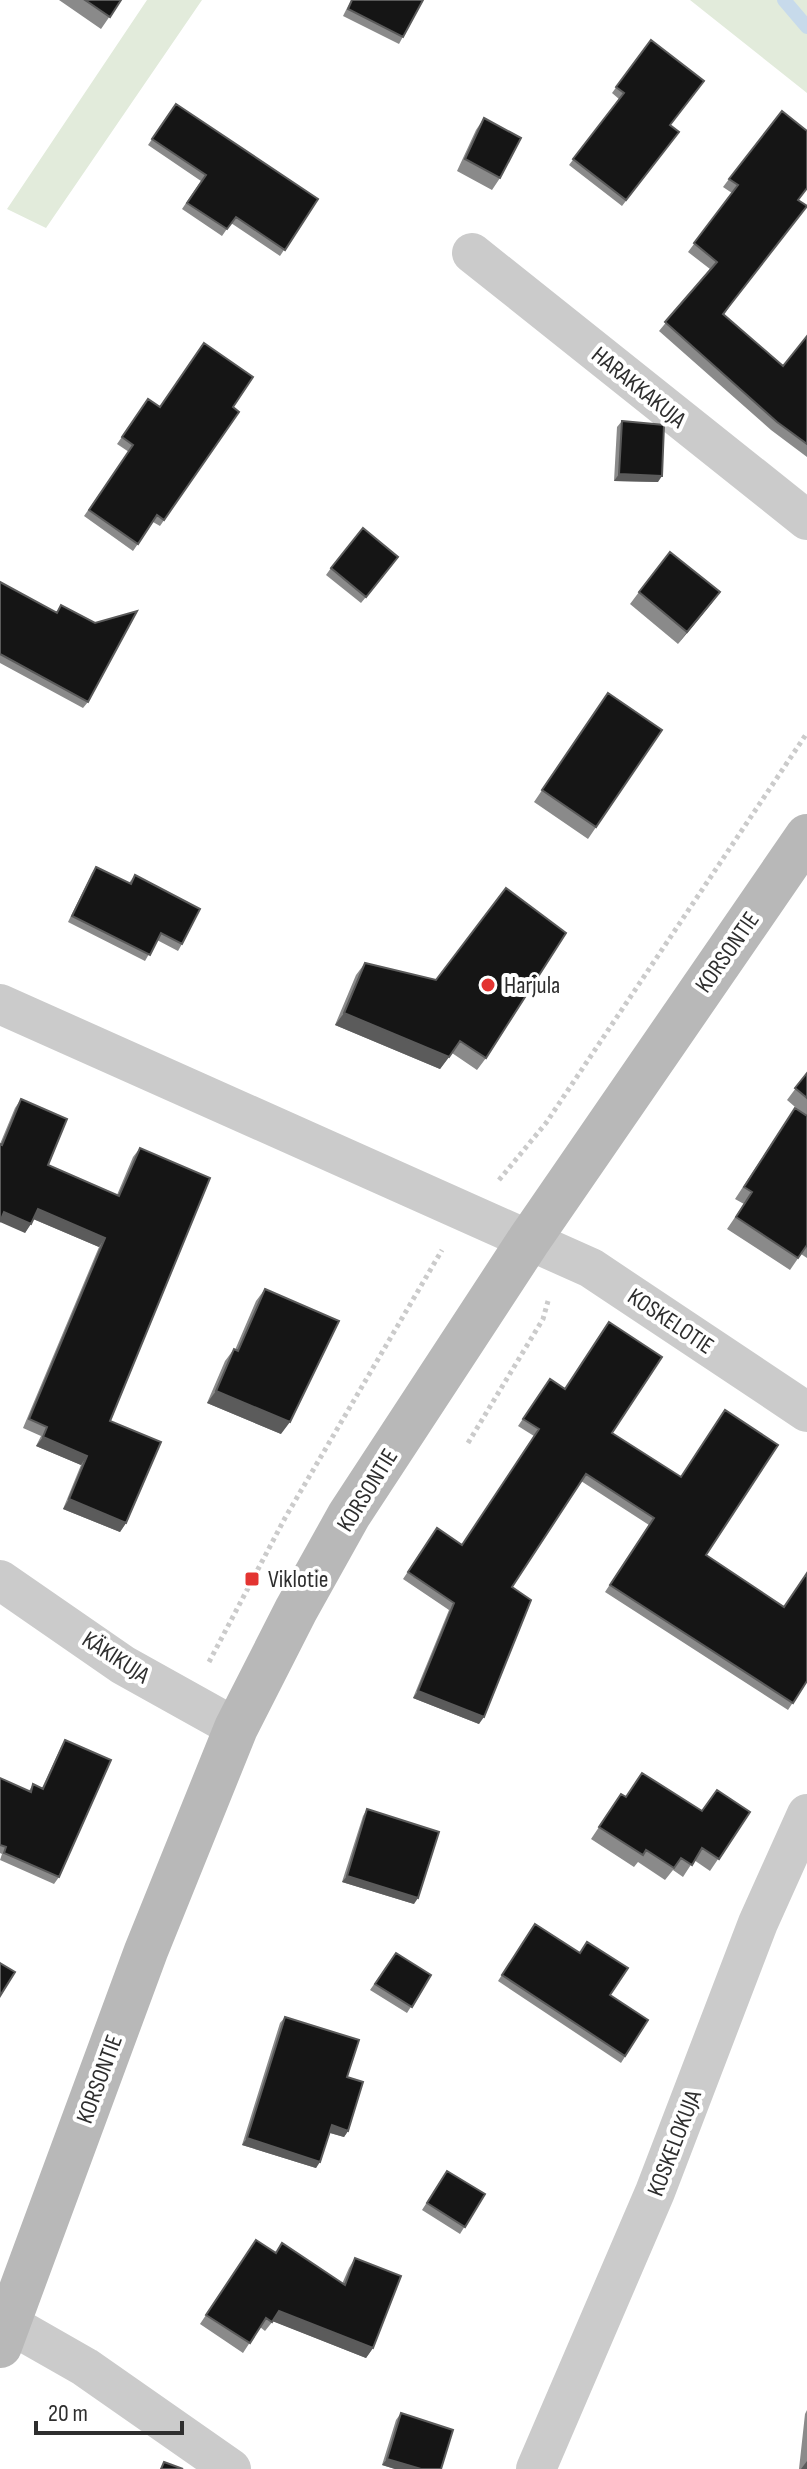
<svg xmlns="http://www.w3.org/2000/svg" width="807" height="2469" viewBox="0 0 807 2469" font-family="'Sofia Sans Condensed',sans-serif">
  <rect width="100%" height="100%" fill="#fff"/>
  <path fill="#e2ebdb" d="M 147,0 L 202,0 L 46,228 L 7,209 Z
    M 690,0 L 807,0 L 807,93 Z"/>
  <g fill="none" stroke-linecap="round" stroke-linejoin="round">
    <path stroke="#c7daeb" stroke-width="14" d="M 784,0 L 807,27"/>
    <path stroke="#cbcbcb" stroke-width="5" stroke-dasharray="4 4" stroke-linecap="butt" d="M 499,1180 L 546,1123 L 807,733
      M 468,1443 L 543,1319 L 548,1301
      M 209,1662 L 285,1518 L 442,1250"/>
    <path stroke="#cbcbcb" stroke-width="40" d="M 472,253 L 807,520
      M 0,1004 L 591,1268 L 807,1412
      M 0,1580 L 123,1665 L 236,1728
      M 8,2323 L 85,2367 L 231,2469
      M 536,2469 L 655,2192 L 758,1923 L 807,1814"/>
    <path stroke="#b8b8b8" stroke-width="44" d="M 0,2346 L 146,1951 L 236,1728 L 296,1610 L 349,1515 L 529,1240 L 807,836"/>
  </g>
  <path fill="#8a8a8a" d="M 59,0 L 121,0 L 101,29 Z
    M 351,0 L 423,0 L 399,44 L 343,16 Z
    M 651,40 L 670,126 L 679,132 L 622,206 L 569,165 L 619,99 L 612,93 Z
    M 176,104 L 318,199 L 280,256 L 231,223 L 222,236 L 182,209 L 201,181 L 148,145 Z
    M 484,118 L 500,178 L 492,190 L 457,171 L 476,130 Z
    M 729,179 L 799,200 L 724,315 L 783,366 L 807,336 L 807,457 L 771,430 L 659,331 L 710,269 L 688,252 L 732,193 L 723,187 Z
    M 144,405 L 160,407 L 233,407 L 239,412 L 160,526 L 153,522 L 133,551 L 84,516 L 129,452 L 117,444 Z
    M 622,421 L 658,482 L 614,481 L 617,427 Z
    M 394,563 L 361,603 L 326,575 L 331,568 Z
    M 0,582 L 56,613 L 61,605 L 88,702 L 83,708 L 0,663 Z
    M 639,592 L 720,592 L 678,644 L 630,604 Z
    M 608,693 L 662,730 L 588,839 L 534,802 Z
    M 96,867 L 129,883 L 135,875 L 182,944 L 178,951 L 157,940 L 145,961 L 68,922 L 92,873 Z
    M 365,963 L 436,980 L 486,1058 L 477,1070 L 452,1053 L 440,1069 L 335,1025 L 356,975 Z
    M 807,1073 L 807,1258 L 801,1254 L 790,1270 L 727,1229 L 744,1204 L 735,1199 L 787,1120 L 801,1112 L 787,1100 Z
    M 21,1099 L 48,1165 L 117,1195 L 133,1157 L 140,1148 L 110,1421 L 126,1523 L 120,1532 L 63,1509 L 81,1465 L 36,1446 L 41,1436 L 23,1428 L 99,1247 L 33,1219 L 25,1233 L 0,1144 L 15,1108 Z
    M 265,1289 L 281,1434 L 207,1403 L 225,1361 L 234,1349 L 235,1350 L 256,1301 Z
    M 550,1379 L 612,1433 L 706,1555 L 807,1681 L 788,1710 L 605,1592 L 649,1525 L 581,1481 L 512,1587 L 479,1724 L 413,1698 L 449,1610 L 403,1579 L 437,1528 L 462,1545 L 534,1436 L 518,1426 Z
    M 65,1740 L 59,1877 L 54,1884 L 0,1860 L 2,1854 L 0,1853 L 0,1778 L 29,1791 L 33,1784 L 42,1788 L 61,1747 Z
    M 642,1773 L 702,1811 L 750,1812 L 710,1871 L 694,1860 L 683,1877 L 673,1870 L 665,1880 L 638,1862 L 634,1867 L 591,1839 L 621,1794 L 626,1797 Z
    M 367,1809 L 414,1904 L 342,1882 L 363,1816 Z
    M 535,1924 L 580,1953 L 610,1995 L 648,2020 L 621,2063 L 498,1981 Z
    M 396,1953 L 431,1975 L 407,2013 L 370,1990 Z
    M 285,2017 L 347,2077 L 348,2131 L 344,2137 L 330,2133 L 316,2168 L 242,2145 L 280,2023 Z
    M 447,2171 L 485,2194 L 460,2234 L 422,2210 Z
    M 256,2240 L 276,2253 L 342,2284 L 349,2268 L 355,2258 L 373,2348 L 366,2358 L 273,2321 L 265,2331 L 260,2327 L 243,2353 L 200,2324 Z
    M 807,2410 L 807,2469 L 799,2469 L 805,2414 Z
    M 401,2413 L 441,2469 L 395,2469 L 382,2465 L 396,2420 Z"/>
  <path fill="#5b5b5b" d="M 619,474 L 662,476 L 658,482 L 614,481 Z
    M 720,592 L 711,604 L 678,644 L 687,632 Z
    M 344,1013 L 449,1057 L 440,1069 L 335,1025 Z
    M 38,1209 L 105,1238 L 99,1247 L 31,1218 Z
    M 4,1212 L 31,1224 L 25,1233 L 0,1222 Z
    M 216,1391 L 290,1422 L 281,1434 L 207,1403 Z
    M 43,1437 L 87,1456 L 81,1465 L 36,1446 Z
    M 69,1499 L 126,1523 L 120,1532 L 63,1509 Z
    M 418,1691 L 484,1717 L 479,1724 L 413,1698 Z
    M 347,1876 L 418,1898 L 414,1904 L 342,1882 Z
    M 332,2125 L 348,2131 L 344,2137 L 327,2132 Z
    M 247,2138 L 320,2162 L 316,2168 L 242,2145 Z
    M 279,2311 L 373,2348 L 366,2358 L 272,2321 Z
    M 387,2459 L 421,2469 L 395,2469 L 382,2465 Z
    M 807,2461 L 807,2469 L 801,2469 Z"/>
  <path fill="#151515" stroke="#5b5b5b" stroke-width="2" d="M 85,0 L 121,0 L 110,17 Z
    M 352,0 L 423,0 L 403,37 L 348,9 Z
    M 651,40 L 704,81 L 670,125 L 679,132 L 626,200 L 573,159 L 624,93 L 616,87 Z
    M 176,104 L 318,199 L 285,250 L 236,217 L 227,229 L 187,203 L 206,175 L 152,139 Z
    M 782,111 L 807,131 L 807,188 L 798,200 L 807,206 L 723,314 L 783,366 L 807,336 L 807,444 L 777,422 L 665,322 L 717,262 L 694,243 L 738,185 L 729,179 Z
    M 484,118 L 521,138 L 500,178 L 465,159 Z
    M 204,343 L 253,377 L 233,407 L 239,412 L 164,520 L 157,515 L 138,544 L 89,510 L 133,445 L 122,437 L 148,399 L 160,407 Z
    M 622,421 L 664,425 L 662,476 L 619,474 Z
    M 363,528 L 398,557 L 366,597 L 331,568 Z
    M 670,552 L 720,592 L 687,632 L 639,592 Z
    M 0,582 L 57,613 L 61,605 L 95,623 L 137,611 L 88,702 L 0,654 Z
    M 608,693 L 662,730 L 596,827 L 542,790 Z
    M 96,867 L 131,884 L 135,875 L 200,909 L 182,944 L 161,933 L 150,955 L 72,916 Z
    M 506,888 L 566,933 L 486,1058 L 460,1041 L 449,1057 L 344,1013 L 365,963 L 436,980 Z
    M 807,1073 L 807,1098 L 795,1088 Z
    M 21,1099 L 67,1119 L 48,1165 L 119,1196 L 140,1148 L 210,1178 L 110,1421 L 161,1442 L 126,1523 L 69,1499 L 87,1456 L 43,1437 L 47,1427 L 29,1419 L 105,1238 L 38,1209 L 31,1224 L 4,1212 L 0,1222 L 0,1144 L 2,1145 Z
    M 795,1108 L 807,1116 L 807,1245 L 798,1258 L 736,1217 L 752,1192 L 744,1187 Z
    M 265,1289 L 339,1321 L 290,1422 L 216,1391 L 234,1349 L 238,1351 Z
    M 609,1322 L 662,1357 L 612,1433 L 681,1477 L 725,1410 L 778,1445 L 706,1555 L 784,1607 L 807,1573 L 807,1681 L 793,1703 L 610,1585 L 654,1518 L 586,1474 L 512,1587 L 531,1600 L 484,1717 L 418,1691 L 454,1603 L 408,1572 L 437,1528 L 462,1545 L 539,1429 L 523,1419 L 550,1379 L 565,1389 Z
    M 65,1740 L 111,1760 L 59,1877 L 4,1853 L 6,1847 L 0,1845 L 0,1778 L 31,1792 L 33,1784 L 43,1789 Z
    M 642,1773 L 702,1811 L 717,1790 L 750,1812 L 719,1859 L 702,1848 L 692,1865 L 681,1858 L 674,1868 L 646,1850 L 643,1855 L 599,1827 L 621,1794 L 626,1797 Z
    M 367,1809 L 439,1832 L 418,1898 L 347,1876 Z
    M 535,1924 L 580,1953 L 587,1942 L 628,1968 L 610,1995 L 648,2020 L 625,2056 L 502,1975 Z
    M 396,1953 L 431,1975 L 412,2007 L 375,1984 Z
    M 0,1963 L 15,1972 L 0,1996 Z
    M 285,2017 L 359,2040 L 347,2077 L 363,2082 L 348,2131 L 332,2125 L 320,2162 L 247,2138 Z
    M 447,2171 L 485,2194 L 465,2227 L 427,2203 Z
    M 256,2240 L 276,2253 L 282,2243 L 345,2285 L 355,2258 L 401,2276 L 373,2348 L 279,2311 L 272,2322 L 266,2318 L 250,2343 L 206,2315 Z
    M 401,2413 L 453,2430 L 441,2469 L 421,2469 L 387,2459 Z
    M 164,2462 L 183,2469 L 161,2469 Z"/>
  <g fill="#e33431" stroke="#fff" stroke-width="3">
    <circle cx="488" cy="985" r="8"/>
    <rect x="244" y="1571" width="16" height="16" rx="4"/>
  </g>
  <g text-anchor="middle" stroke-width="8" stroke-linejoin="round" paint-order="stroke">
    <g font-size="24" fill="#2e2e2e" stroke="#fff">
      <text transform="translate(639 387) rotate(39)" y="8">HARAKKAKUJA</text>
      <text transform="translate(727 952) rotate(-55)" y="8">KORSONTIE</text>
      <text transform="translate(671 1321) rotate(34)" y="8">KOSKELOTIE</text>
      <text transform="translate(367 1490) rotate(-58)" y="8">KORSONTIE</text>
      <text transform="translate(116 1657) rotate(33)" y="8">KÄKIKUJA</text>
      <text transform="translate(99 2079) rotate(-70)" y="8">KORSONTIE</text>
      <text transform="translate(674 2143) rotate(-69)" y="8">KOSKELOKUJA</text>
    </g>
    <g font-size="24" fill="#2e2e2e" stroke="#fff" text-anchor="start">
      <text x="504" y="993">Harjula</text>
      <text x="268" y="1587">Viklotie</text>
    </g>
  </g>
  <path d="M36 2421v12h146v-12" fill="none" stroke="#2e2e2e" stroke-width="4"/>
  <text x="48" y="2421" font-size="24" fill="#2e2e2e" stroke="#ffffff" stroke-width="6" paint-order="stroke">20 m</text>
</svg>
